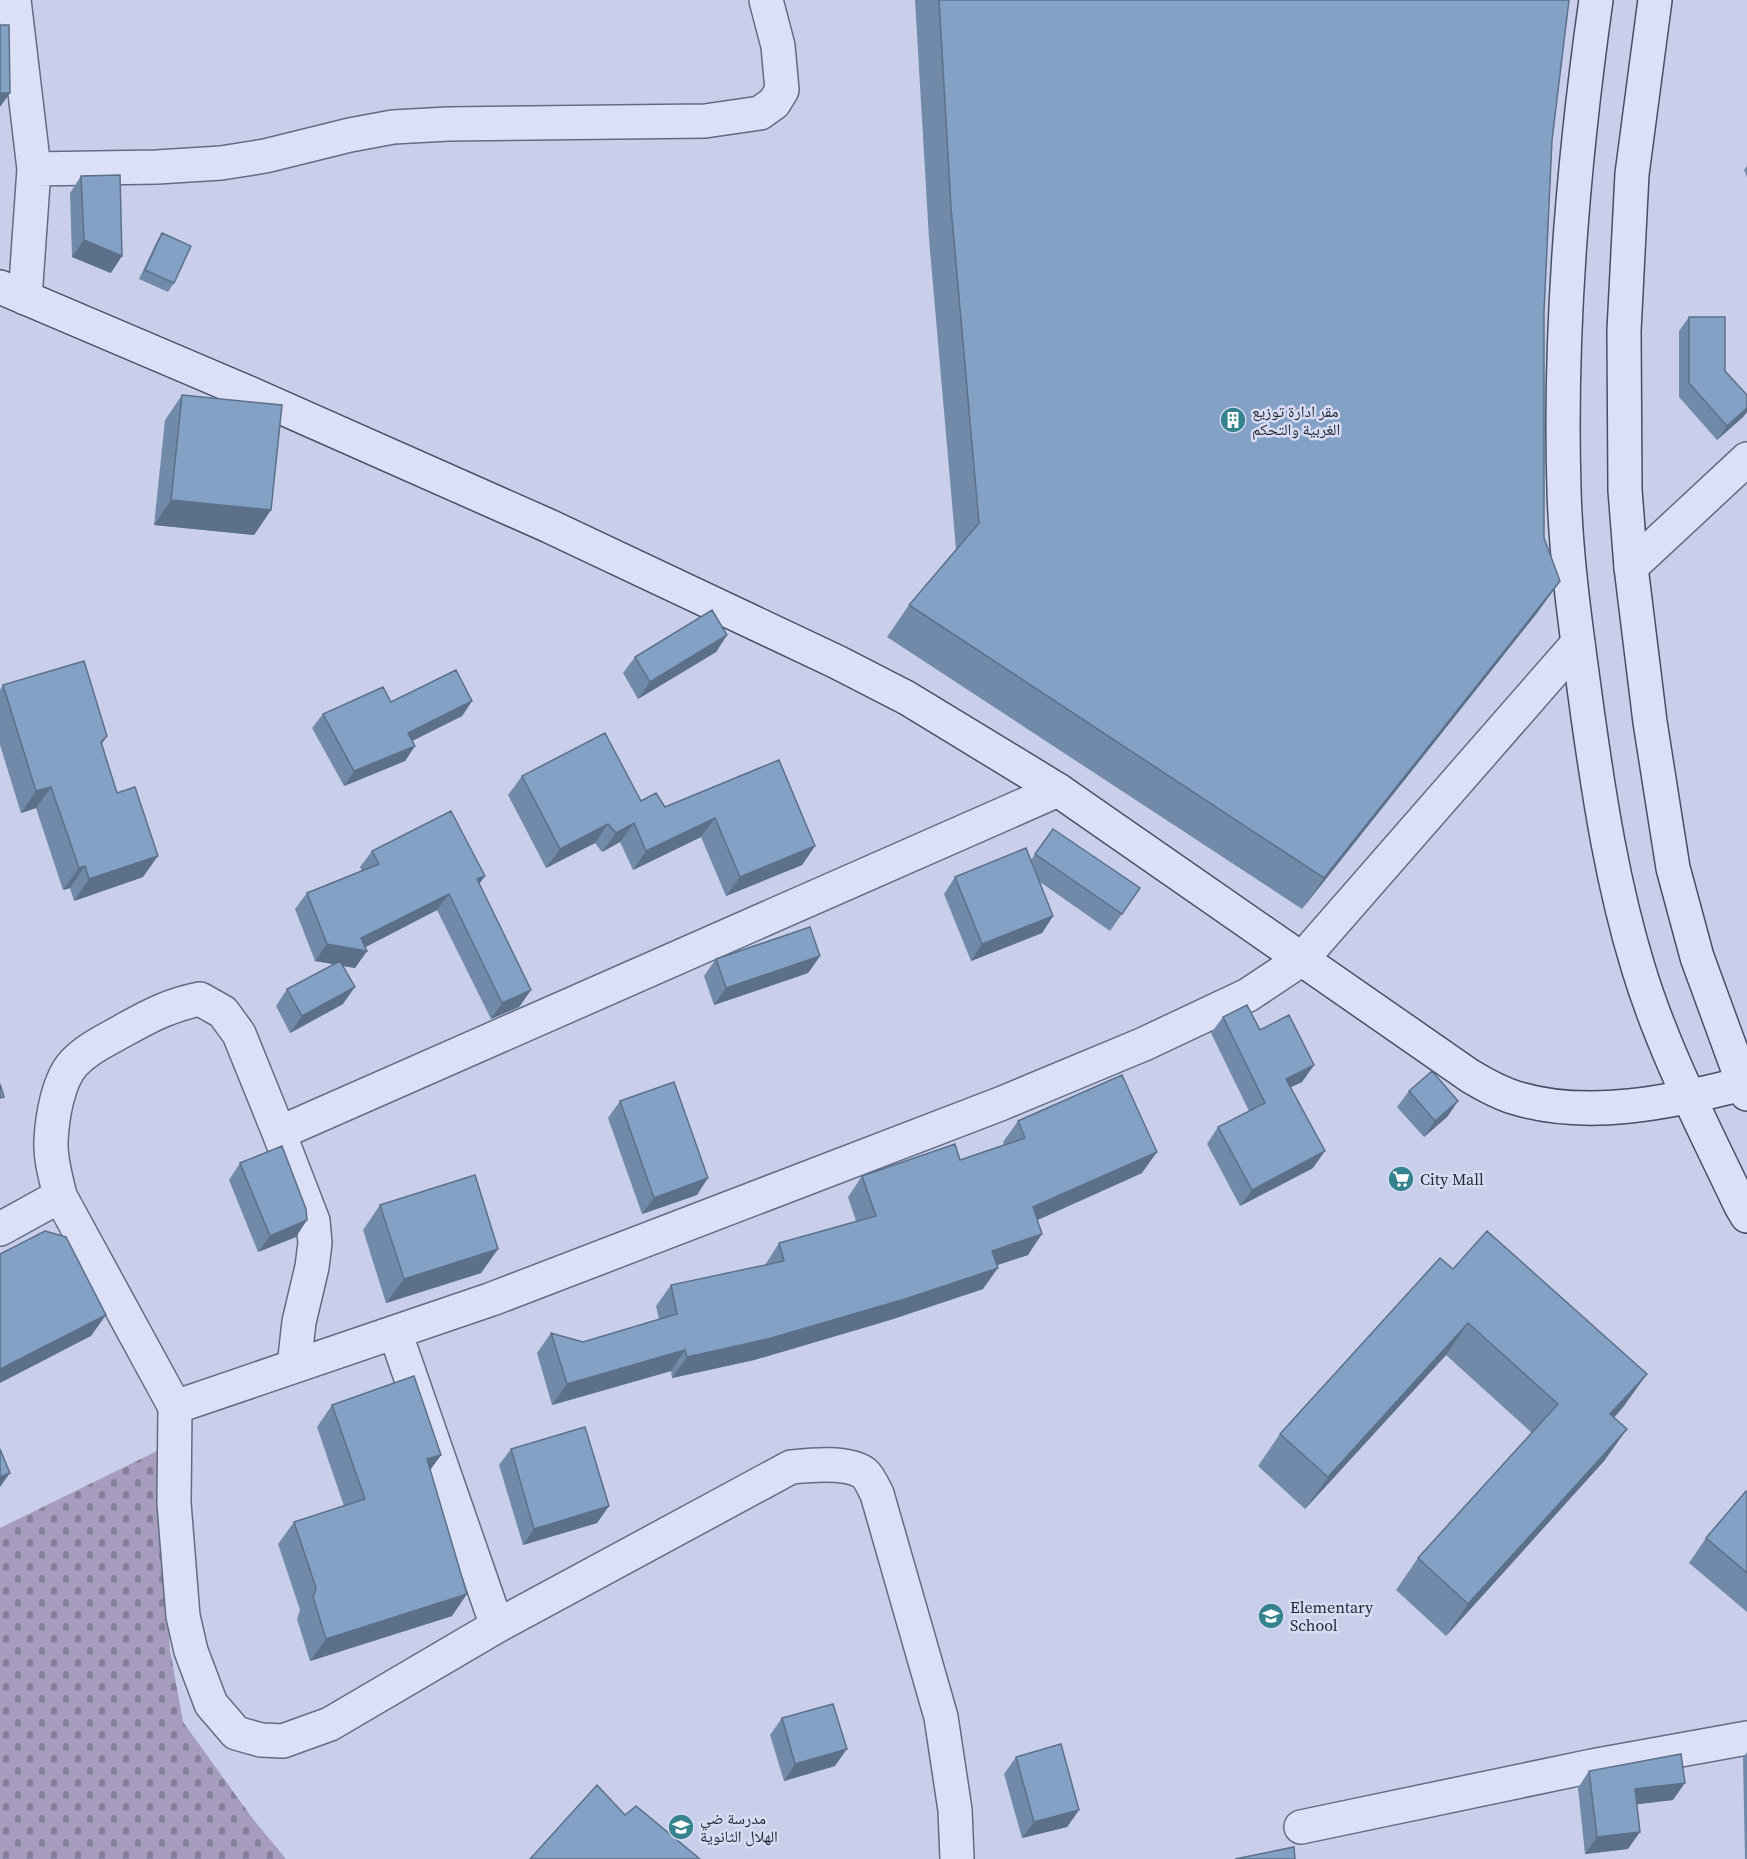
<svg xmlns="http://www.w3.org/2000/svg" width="1747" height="1859" viewBox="0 0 1747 1859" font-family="'Source Serif 4','Noto Naskh Arabic',serif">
  <defs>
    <pattern id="cemetery-stones" width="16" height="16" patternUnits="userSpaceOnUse" patternTransform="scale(1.5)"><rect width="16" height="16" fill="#a59cbe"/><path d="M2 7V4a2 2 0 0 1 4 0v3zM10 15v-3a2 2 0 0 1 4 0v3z" fill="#867f9b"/></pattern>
  </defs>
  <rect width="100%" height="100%" fill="#c9cfeb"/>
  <path fill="url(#cemetery-stones)" d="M 159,1450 L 170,1650 L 183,1722 L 253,1819 L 286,1859 L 0,1859 L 0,1528 Z"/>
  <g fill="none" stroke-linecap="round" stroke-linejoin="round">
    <g stroke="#606c85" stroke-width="36">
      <path id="minor" d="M 14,0 L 34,169 L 25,298
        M 34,169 L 157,167 L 221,163 L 265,156 L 350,135 L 393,127 L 448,124 L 705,121 L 760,113 L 774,103 L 782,90 L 778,46 L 766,0
        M 1631,567 L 1747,459
        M 279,1133 L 313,1221 L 315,1243 L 312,1267 L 299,1322 L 294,1366
        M 60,1196 C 56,1178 50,1159 51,1141 C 52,1118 58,1080 74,1063 C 88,1048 107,1040 124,1030 C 151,1015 170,1005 200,999 L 223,1012 L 239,1034 L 279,1133 L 1058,790
        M 0,1229 L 60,1196 L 175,1407 L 174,1503 L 183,1616 L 191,1651 L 211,1704 L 236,1733 L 261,1740 L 283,1741 L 330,1724 L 497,1626 L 791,1467 C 811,1465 847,1461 864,1473 C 869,1477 874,1488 877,1494 L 941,1717 L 955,1810 L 957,1859
        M 395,1332 L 497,1626
        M 175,1407 L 492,1299 L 1000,1104 L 1144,1044 L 1248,995 L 1302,959 L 1578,643
        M 1301,1827 L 1592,1766 L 1747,1738"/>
    </g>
    <g stroke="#435067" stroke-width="36">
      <path id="secondary" d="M 1596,0 C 1573,163 1559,325 1564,489 C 1566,566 1578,642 1588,717 C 1600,802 1613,885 1638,967 C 1663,1050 1704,1128 1741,1206 L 1747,1216
        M 1655,0 L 1632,174 L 1624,331 L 1625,490 L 1631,567 L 1650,722 L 1673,868 L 1697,957 L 1747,1094
        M 0,287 L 249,393 L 549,526 L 837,662 L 907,698 L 1058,790 L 1470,1076 C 1485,1085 1499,1093 1516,1098 C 1587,1120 1672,1102 1742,1084"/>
    </g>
    <use href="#minor" stroke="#dce0f6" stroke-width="33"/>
    <use href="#secondary" stroke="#dce0f6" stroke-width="33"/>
  </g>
  <path fill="#718aa9" d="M 915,0 L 1569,0 L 1552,140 L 1544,312 L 1544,538 L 1560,581 L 1537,613 L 1302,909 L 887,637 L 909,605 L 956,549 L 929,239 Z
    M 1747,166 L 1747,177 L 1744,170 Z
    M 81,176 L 111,273 L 72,257 L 70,193 Z
    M 162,233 L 174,283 L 168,292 L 139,279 L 157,241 Z
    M 1689,317 L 1725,371 L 1747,395 L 1747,412 L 1743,417 L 1717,440 L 1679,397 L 1679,331 Z
    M 182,395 L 271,510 L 254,535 L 154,525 L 165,420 Z
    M 727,635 L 716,652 L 638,699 L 623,673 L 635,657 Z
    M 3,685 L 107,736 L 102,744 L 143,877 L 74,901 L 70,888 L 63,890 L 36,808 L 21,813 L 0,745 L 0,690 Z
    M 472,701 L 462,716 L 412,741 L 415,746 L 405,761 L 344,786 L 312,728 L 323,714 L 391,702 Z
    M 779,760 L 815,846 L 802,865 L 726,896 L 701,837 L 633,870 L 620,842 L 602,852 L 595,843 L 546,868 L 508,795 L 522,776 L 641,801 L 665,807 Z
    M 1053,829 L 1140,888 L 1110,931 L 1040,882 L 1053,916 L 1042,933 L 971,961 L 944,894 L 955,877 L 1031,860 Z
    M 372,851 L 485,876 L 479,884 L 531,990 L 519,1007 L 491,1019 L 437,910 L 365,947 L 367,951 L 355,968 L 343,966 L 343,1004 L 290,1033 L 276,1006 L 287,989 L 334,964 L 315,961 L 295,909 L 307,893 L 362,871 L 360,867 Z
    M 820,956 L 808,973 L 714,1005 L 704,976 L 716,959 Z
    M 1223,1017 L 1260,1030 L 1314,1065 L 1302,1082 L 1291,1087 L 1313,1168 L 1240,1206 L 1207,1144 L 1218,1127 L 1249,1111 L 1211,1033 Z
    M 1409,1091 L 1458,1101 L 1447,1117 L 1424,1137 L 1397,1107 Z
    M 620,1101 L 697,1195 L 642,1214 L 608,1118 Z
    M 1018,1121 L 1142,1173 L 1038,1220 L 1028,1255 L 997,1265 L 983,1289 L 890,1320 L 754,1360 L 672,1378 L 671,1371 L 552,1405 L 537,1353 L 551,1333 L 583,1342 L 659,1319 L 656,1306 L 671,1285 L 765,1265 L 779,1243 L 856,1221 L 848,1197 L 862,1176 L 960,1160 L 1004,1145 L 1003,1142 Z
    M 240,1163 L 296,1237 L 258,1252 L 229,1180 Z
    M 380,1205 L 498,1249 L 481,1273 L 386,1303 L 363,1230 Z
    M 1453,1269 L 1624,1406 L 1614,1418 L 1627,1429 L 1604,1461 L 1446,1636 L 1396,1590 L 1418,1558 L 1532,1433 L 1446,1355 L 1305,1509 L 1258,1466 L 1280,1434 Z
    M 332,1405 L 441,1455 L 430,1470 L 452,1616 L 310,1661 L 297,1619 L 300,1610 L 278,1544 L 294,1522 L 344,1506 L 317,1427 Z
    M 511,1449 L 609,1506 L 597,1523 L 523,1545 L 499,1465 Z
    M 1747,1492 L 1747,1612 L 1689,1563 L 1706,1538 Z
    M 782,1718 L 835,1766 L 784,1781 L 770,1735 Z
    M 1747,1752 L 1747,1859 L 1745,1859 L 1743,1758 Z
    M 1016,1757 L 1079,1810 L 1067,1827 L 1022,1838 L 1004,1774 Z
    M 1589,1771 L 1673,1800 L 1637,1804 L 1628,1849 L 1585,1854 L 1578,1788 Z"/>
  <path fill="#5c708a" d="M 0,93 L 10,93 L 0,107 Z
    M 84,240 L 122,256 L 111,273 L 72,257 Z
    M 1747,408 L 1747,412 L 1743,417 L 1717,440 L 1727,426 Z
    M 171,500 L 271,510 L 254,535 L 154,525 Z
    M 1560,581 L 1537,613 L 1302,909 L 1324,878 Z
    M 727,635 L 716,652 L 638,699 L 650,682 Z
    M 472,701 L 462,716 L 398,748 L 408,733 Z
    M 415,746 L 405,761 L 344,786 L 354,771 Z
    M 51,787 L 36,808 L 21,813 L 36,791 Z
    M 715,818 L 701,837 L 633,870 L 646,851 Z
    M 634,823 L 620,842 L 602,852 L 616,833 Z
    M 608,824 L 595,843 L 546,868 L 560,849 Z
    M 815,846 L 802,865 L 726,896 L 740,877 Z
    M 158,856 L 143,877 L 74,901 L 89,879 Z
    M 85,866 L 70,888 L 63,890 L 79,868 Z
    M 485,876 L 473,892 L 477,879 Z
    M 449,894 L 437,910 L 360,950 L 367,951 L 355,968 L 315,961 L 327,944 L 361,938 Z
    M 1053,916 L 1042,933 L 971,961 L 982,944 Z
    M 820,956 L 808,973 L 714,1005 L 726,988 Z
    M 355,987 L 343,1004 L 290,1033 L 302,1016 Z
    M 531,990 L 519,1007 L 491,1019 L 502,1003 Z
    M 1314,1065 L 1302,1082 L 1274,1095 L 1286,1079 Z
    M 1458,1101 L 1447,1117 L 1424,1137 L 1435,1121 Z
    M 1325,1151 L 1313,1168 L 1240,1206 L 1252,1190 Z
    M 1157,1152 L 1142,1173 L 1019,1228 L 1033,1207 Z
    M 708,1178 L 697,1195 L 642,1214 L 654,1198 Z
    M 307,1220 L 296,1237 L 258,1252 L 270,1236 Z
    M 1042,1234 L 1028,1255 L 977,1272 L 992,1251 Z
    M 498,1249 L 481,1273 L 386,1303 L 404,1279 Z
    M 998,1268 L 983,1289 L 890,1320 L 754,1360 L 672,1378 L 687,1357 Z
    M 106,1315 L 91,1336 L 0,1383 L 0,1369 Z
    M 1468,1323 L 1446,1355 L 1305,1509 L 1328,1477 Z
    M 685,1350 L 671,1371 L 552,1405 L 567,1384 Z
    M 1647,1374 L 1624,1406 L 1588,1446 L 1610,1414 Z
    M 1627,1429 L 1604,1461 L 1446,1636 L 1468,1604 Z
    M 441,1455 L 425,1477 L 427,1459 Z
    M 10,1473 L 0,1487 L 0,1477 Z
    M 609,1506 L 597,1523 L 523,1545 L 534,1529 Z
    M 467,1594 L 452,1616 L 310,1661 L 326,1639 Z
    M 847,1749 L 835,1766 L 784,1781 L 795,1764 Z
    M 1685,1783 L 1673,1800 L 1623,1806 L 1635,1789 Z
    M 1079,1810 L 1067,1827 L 1022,1838 L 1034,1822 Z
    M 1640,1832 L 1628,1849 L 1585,1854 L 1597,1837 Z"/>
  <path fill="#83a0c5" stroke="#5c708a" stroke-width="1.5" d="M 939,0 L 1569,0 L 1552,140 L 1544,312 L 1544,538 L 1560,581 L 1324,878 L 909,605 L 979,523 L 951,207 Z
    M 0,25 L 9,25 L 10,93 L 0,93 Z
    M 120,175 L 122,256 L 84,240 L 81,176 Z
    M 162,233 L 191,246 L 174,283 L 145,270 Z
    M 1689,317 L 1725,317 L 1725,371 L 1747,395 L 1747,408 L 1727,426 L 1689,383 Z
    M 182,395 L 282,405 L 271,510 L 171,500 Z
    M 712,610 L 727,635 L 650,682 L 635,657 Z
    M 84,661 L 107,736 L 101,742 L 117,793 L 135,787 L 158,856 L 89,879 L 85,866 L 79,868 L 51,787 L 36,791 L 3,685 Z
    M 456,670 L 472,701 L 408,733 L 415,746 L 354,771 L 323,714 L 383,687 L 391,702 Z
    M 605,733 L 641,801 L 656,793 L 665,807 L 779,760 L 815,846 L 740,877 L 715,818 L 646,851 L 634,823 L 616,833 L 608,824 L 560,849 L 522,776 Z
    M 451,811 L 485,876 L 477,879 L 531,990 L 502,1003 L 449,894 L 361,938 L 367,951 L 327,944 L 307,893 L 379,864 L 372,851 Z
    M 1053,829 L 1140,888 L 1122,914 L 1035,854 Z
    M 1026,848 L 1053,916 L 982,944 L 955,877 Z
    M 810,927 L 820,956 L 726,988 L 716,959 Z
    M 340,961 L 355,987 L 302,1016 L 287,989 Z
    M 1247,1005 L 1260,1030 L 1289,1015 L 1314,1065 L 1286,1079 L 1325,1151 L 1252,1190 L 1218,1127 L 1265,1103 L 1223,1017 Z
    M 1432,1071 L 1458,1101 L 1435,1121 L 1409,1091 Z
    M 1122,1075 L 1157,1152 L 1033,1207 L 1042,1234 L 992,1251 L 998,1268 L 905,1299 L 768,1339 L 687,1357 L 685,1350 L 567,1384 L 551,1333 L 583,1342 L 677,1314 L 671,1285 L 784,1261 L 779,1243 L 876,1216 L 862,1176 L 955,1144 L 960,1160 L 1025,1138 L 1018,1121 Z
    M 674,1082 L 708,1178 L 654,1198 L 620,1101 Z
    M 0,1084 L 4,1097 L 0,1098 Z
    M 282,1146 L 306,1209 L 307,1220 L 270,1236 L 240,1163 Z
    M 475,1175 L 498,1249 L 404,1279 L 380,1205 Z
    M 45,1231 L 66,1237 L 106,1315 L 0,1369 L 0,1254 Z
    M 1487,1231 L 1647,1374 L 1610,1414 L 1627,1429 L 1468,1604 L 1418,1558 L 1558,1404 L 1468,1323 L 1328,1477 L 1280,1434 L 1440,1258 L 1453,1269 Z
    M 414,1376 L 441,1455 L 427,1459 L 467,1594 L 326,1639 L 313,1597 L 316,1588 L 294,1522 L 365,1499 L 332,1405 Z
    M 585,1427 L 609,1506 L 534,1529 L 511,1449 Z
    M 0,1449 L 10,1473 L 0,1477 Z
    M 1746,1491 L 1747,1492 L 1747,1573 L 1706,1538 Z
    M 833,1704 L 847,1749 L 795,1764 L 782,1718 Z
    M 1061,1744 L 1079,1810 L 1034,1822 L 1016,1757 Z
    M 1681,1754 L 1685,1783 L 1635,1789 L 1640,1832 L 1597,1837 L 1589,1771 Z
    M 597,1785 L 625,1815 L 636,1806 L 700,1859 L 530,1859 Z
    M 1294,1847 L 1295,1859 L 1235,1859 Z"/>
  <defs>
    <g id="building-disc" transform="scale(1.35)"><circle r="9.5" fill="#35838f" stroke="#d8dcf3"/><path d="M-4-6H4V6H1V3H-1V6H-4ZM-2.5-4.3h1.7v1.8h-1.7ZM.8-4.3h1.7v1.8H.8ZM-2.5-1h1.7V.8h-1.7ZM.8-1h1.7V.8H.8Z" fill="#fff"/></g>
    <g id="supermarket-disc" transform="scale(1.35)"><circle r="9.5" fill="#35838f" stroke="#d8dcf3"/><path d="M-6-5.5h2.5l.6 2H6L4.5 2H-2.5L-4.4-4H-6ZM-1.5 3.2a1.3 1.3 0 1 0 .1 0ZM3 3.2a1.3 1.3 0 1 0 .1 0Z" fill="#fff"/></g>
    <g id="school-disc" transform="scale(1.35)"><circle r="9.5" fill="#35838f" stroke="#d8dcf3"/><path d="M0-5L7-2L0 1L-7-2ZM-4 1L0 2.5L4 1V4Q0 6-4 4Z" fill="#fff"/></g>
  </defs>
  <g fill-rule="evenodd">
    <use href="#building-disc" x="1233" y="420"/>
    <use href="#supermarket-disc" x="1401" y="1179"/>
    <use href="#school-disc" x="1271" y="1616"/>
    <use href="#school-disc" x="681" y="1827"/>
  </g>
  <g text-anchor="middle" stroke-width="5" stroke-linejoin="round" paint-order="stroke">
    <g font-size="16" fill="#222a37" stroke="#d8dcf3" text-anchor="start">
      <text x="1252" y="417">مقر ادارة توزيع<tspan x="1252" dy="18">الغربية والتحكم</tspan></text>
      <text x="1420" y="1185">City Mall</text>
      <text x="1290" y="1613">Elementary<tspan x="1290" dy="18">School</tspan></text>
      <text x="700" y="1824">مدرسة ضي<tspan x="700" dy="18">الهلال الثانوية</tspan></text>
    </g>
  </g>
</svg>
